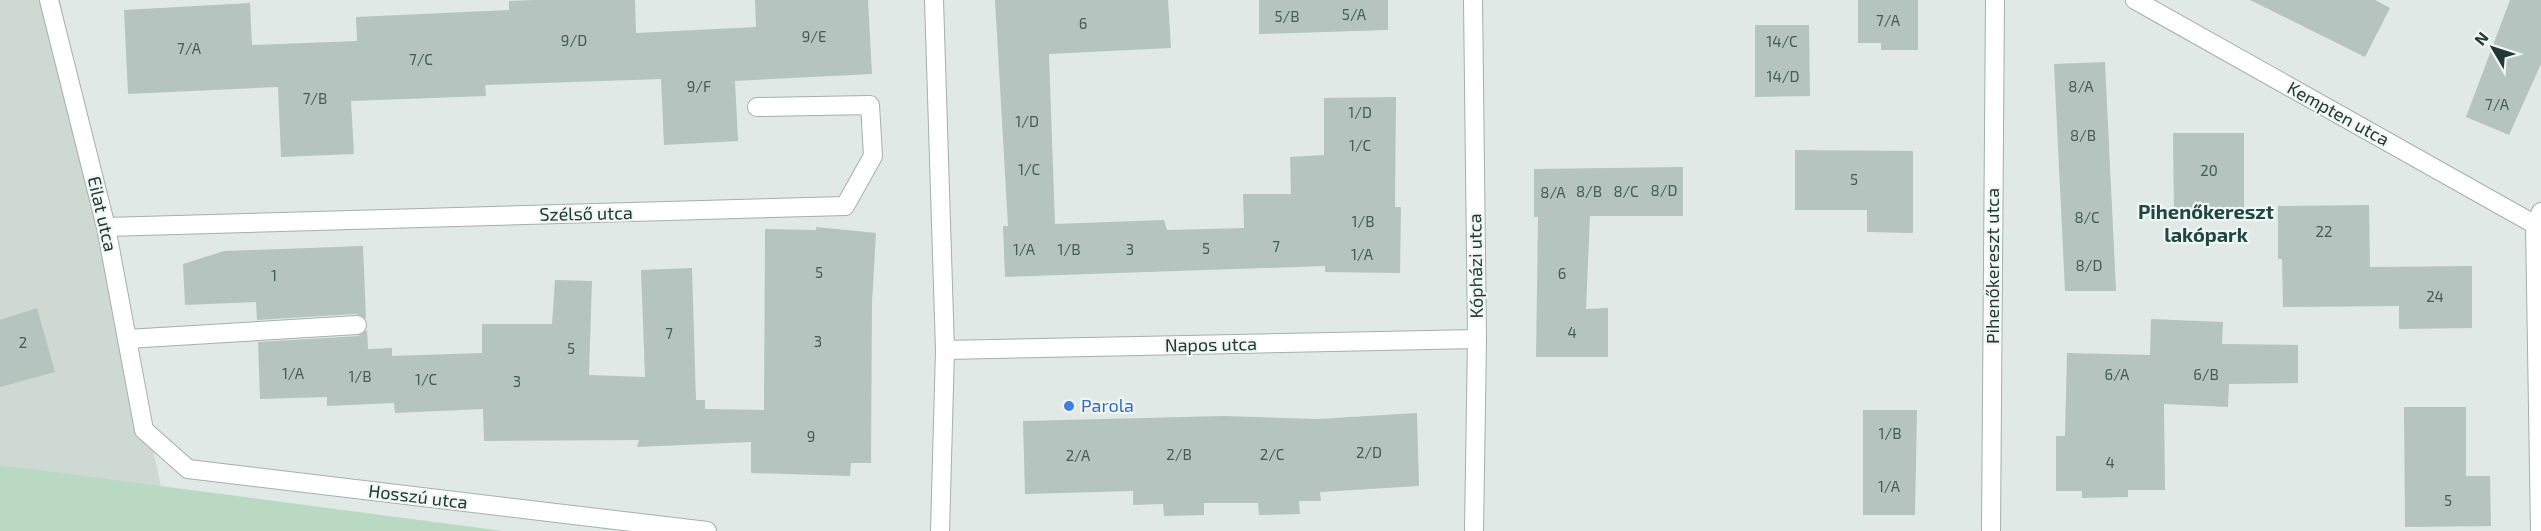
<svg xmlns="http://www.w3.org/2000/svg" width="2541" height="531" viewBox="0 0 2541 531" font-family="'Exo 2',sans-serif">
  <rect width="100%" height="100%" fill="#e0e9e5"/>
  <path fill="#ced9d4" d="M 0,0 L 60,0 L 161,488 L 0,465 Z"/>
  <path fill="#bad9c2" d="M 0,465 L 503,531 L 0,531 Z"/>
  <path fill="#b5c4be" d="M 535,0 L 635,0 L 636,33 L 756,27 L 755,0 L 868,0 L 872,74 L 735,81 L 738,141 L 664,145 L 661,79 L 485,85 L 486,96 L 351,101 L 354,154 L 281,157 L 278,87 L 128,94 L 124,10 L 250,3 L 252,45 L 357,41 L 356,17 L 509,10 L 509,1 Z
    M 995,0 L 1168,0 L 1171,48 L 1049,54 L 1055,224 L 1164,220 L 1167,230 L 1244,228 L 1243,194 L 1291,194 L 1290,157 L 1324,155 L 1324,98 L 1396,97 L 1395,207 L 1401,207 L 1400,273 L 1325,272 L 1325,266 L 1005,277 L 1003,226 L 1008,226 Z
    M 1259,0 L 1388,0 L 1388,30 L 1259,34 Z
    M 1858,0 L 1918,0 L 1918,50 L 1881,50 L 1881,43 L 1858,43 Z
    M 2250,0 L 2375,0 L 2390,8 L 2365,57 Z
    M 2510,0 L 2541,0 L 2541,64 L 2509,135 L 2466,117 Z
    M 1755,25 L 1809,25 L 1810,96 L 1755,97 Z
    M 2105,62 L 2116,291 L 2065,291 L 2054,64 Z
    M 2173,133 L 2244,133 L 2244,209 L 2174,210 Z
    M 1795,150 L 1913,151 L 1913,233 L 1867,232 L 1867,210 L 1795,210 Z
    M 1683,167 L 1683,216 L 1590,216 L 1586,309 L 1608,308 L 1608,357 L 1536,357 L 1538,217 L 1534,217 L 1534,169 Z
    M 2369,205 L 2370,267 L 2472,266 L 2472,328 L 2399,329 L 2399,306 L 2283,307 L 2282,259 L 2278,259 L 2278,206 Z
    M 816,227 L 876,233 L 872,303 L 871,463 L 851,463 L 850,476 L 751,473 L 751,442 L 637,447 L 639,440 L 484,441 L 483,409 L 395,413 L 394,403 L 327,406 L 327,397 L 260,399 L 258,342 L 358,336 L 367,330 L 368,349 L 392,348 L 392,356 L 482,353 L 482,324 L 552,324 L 555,280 L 592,281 L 589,375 L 645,377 L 641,270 L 692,268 L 696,400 L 705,400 L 705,409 L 764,410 L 765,229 L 816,230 Z
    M 363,246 L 366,319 L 356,314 L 257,320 L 256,302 L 185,305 L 183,264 L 224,251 Z
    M 37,308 L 55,372 L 0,387 L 0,320 Z
    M 2151,319 L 2223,322 L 2222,344 L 2298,345 L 2298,383 L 2229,384 L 2228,407 L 2164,404 L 2165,490 L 2128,490 L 2128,497 L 2082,498 L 2082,491 L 2056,491 L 2056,436 L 2065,436 L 2067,353 L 2150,355 Z
    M 2404,407 L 2466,407 L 2466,476 L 2490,476 L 2491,526 L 2405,527 Z
    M 1863,410 L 1917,410 L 1915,515 L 1863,515 Z
    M 1417,413 L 1419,486 L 1320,492 L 1321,501 L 1299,501 L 1300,514 L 1259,515 L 1258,503 L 1204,503 L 1204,515 L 1164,516 L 1163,504 L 1133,505 L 1133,491 L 1025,494 L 1023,421 L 1224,416 L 1318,419 Z"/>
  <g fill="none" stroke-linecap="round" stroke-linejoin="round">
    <g stroke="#a3b0ac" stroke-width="20">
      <path id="minor" d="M 49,0 L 106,227 L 144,430 L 188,469 L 707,531
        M 934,0 L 945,350 L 940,531
        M 1473,0 L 1477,339 L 1474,531
        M 2135,0 L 2541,228
        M 106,227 L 845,206 L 873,156 L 870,105 L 757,107
        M 127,339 L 357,325
        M 945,350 L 1477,339
        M 1991,531 L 1995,0
        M 2540,531 L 2535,225 L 2541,212"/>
    </g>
    <use href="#minor" stroke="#fff" stroke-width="18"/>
  </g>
  <circle fill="#3f7fe0" stroke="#f0f6f3" stroke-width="2" cx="1069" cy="406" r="6"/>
  <g text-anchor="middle" stroke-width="4.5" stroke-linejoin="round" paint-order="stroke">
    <g font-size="15" fill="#475b55">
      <text x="1354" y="20">5/A</text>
      <text x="1287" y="22">5/B</text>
      <text x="1888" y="26">7/A</text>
      <text x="1083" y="29">6</text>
      <text x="814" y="42">9/E</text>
      <text x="574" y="46">9/D</text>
      <text x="1782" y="47">14/C</text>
      <text x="189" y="54">7/A</text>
      <text x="421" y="65">7/C</text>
      <text x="1783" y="82">14/D</text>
      <text x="699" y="92">9/F</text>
      <text x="2081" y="92">8/A</text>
      <text x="315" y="104">7/B</text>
      <text x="2497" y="110">7/A</text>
      <text x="1360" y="118">1/D</text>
      <text x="1027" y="127">1/D</text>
      <text x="2083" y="141">8/B</text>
      <text x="1360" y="151">1/C</text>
      <text x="1029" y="175">1/C</text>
      <text x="2209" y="176">20</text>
      <text x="1854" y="185">5</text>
      <text x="1664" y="196">8/D</text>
      <text x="1589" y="197">8/B</text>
      <text x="1626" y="197">8/C</text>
      <text x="1553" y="198">8/A</text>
      <text x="2087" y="223">8/C</text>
      <text x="1363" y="227">1/B</text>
      <text x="2324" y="237">22</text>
      <text x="1276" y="252">7</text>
      <text x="1206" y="254">5</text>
      <text x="1024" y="255">1/A</text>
      <text x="1069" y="255">1/B</text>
      <text x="1130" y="255">3</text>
      <text x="1362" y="260">1/A</text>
      <text x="2089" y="271">8/D</text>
      <text x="819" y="278">5</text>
      <text x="1562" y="279">6</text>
      <text x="274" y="281">1</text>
      <text x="2435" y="302">24</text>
      <text x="1572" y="338">4</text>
      <text x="669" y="339">7</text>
      <text x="818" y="347">3</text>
      <text x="23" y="348">2</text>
      <text x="571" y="354">5</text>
      <text x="293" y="379">1/A</text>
      <text x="2117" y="380">6/A</text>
      <text x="2206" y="380">6/B</text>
      <text x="360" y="382">1/B</text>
      <text x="426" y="385">1/C</text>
      <text x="517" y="387">3</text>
      <text x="1890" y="439">1/B</text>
      <text x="811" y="442">9</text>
      <text x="1369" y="458">2/D</text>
      <text x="1179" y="460">2/B</text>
      <text x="1272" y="460">2/C</text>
      <text x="1078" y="461">2/A</text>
      <text x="2110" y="468">4</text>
      <text x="1889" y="492">1/A</text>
      <text x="2448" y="506">5</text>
    </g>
    <g font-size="18" fill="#223832" stroke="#f0f6f3">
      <text transform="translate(2338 114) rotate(29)" y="6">Kempten utca</text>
      <text transform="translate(102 214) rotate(77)" y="6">Eilat utca</text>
      <text transform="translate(586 214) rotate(-1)" y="6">Szélső utca</text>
      <text transform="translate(1476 266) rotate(-91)" y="6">Kópházi utca</text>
      <text transform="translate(1993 266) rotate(-90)" y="6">Pihenőkereszt utca</text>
      <text transform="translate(1211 345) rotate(-1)" y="6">Napos utca</text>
      <text transform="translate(418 497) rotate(7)" y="6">Hosszú utca</text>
    </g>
    <g font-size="18" fill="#366cbe" stroke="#f0f6f3" text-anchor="start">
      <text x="1081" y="412">Parola</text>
    </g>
    <g font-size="20" font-weight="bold" fill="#20483e" stroke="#f0f6f3">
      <text x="2206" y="219">Pihenőkereszt<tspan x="2206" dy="23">lakópark</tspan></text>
    </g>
  </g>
  <g transform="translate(2493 48) rotate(309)" stroke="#f0f6f3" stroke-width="4.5" paint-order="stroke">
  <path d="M0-4.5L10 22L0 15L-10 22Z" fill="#223832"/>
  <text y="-9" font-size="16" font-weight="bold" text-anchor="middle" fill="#223832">N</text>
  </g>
</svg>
